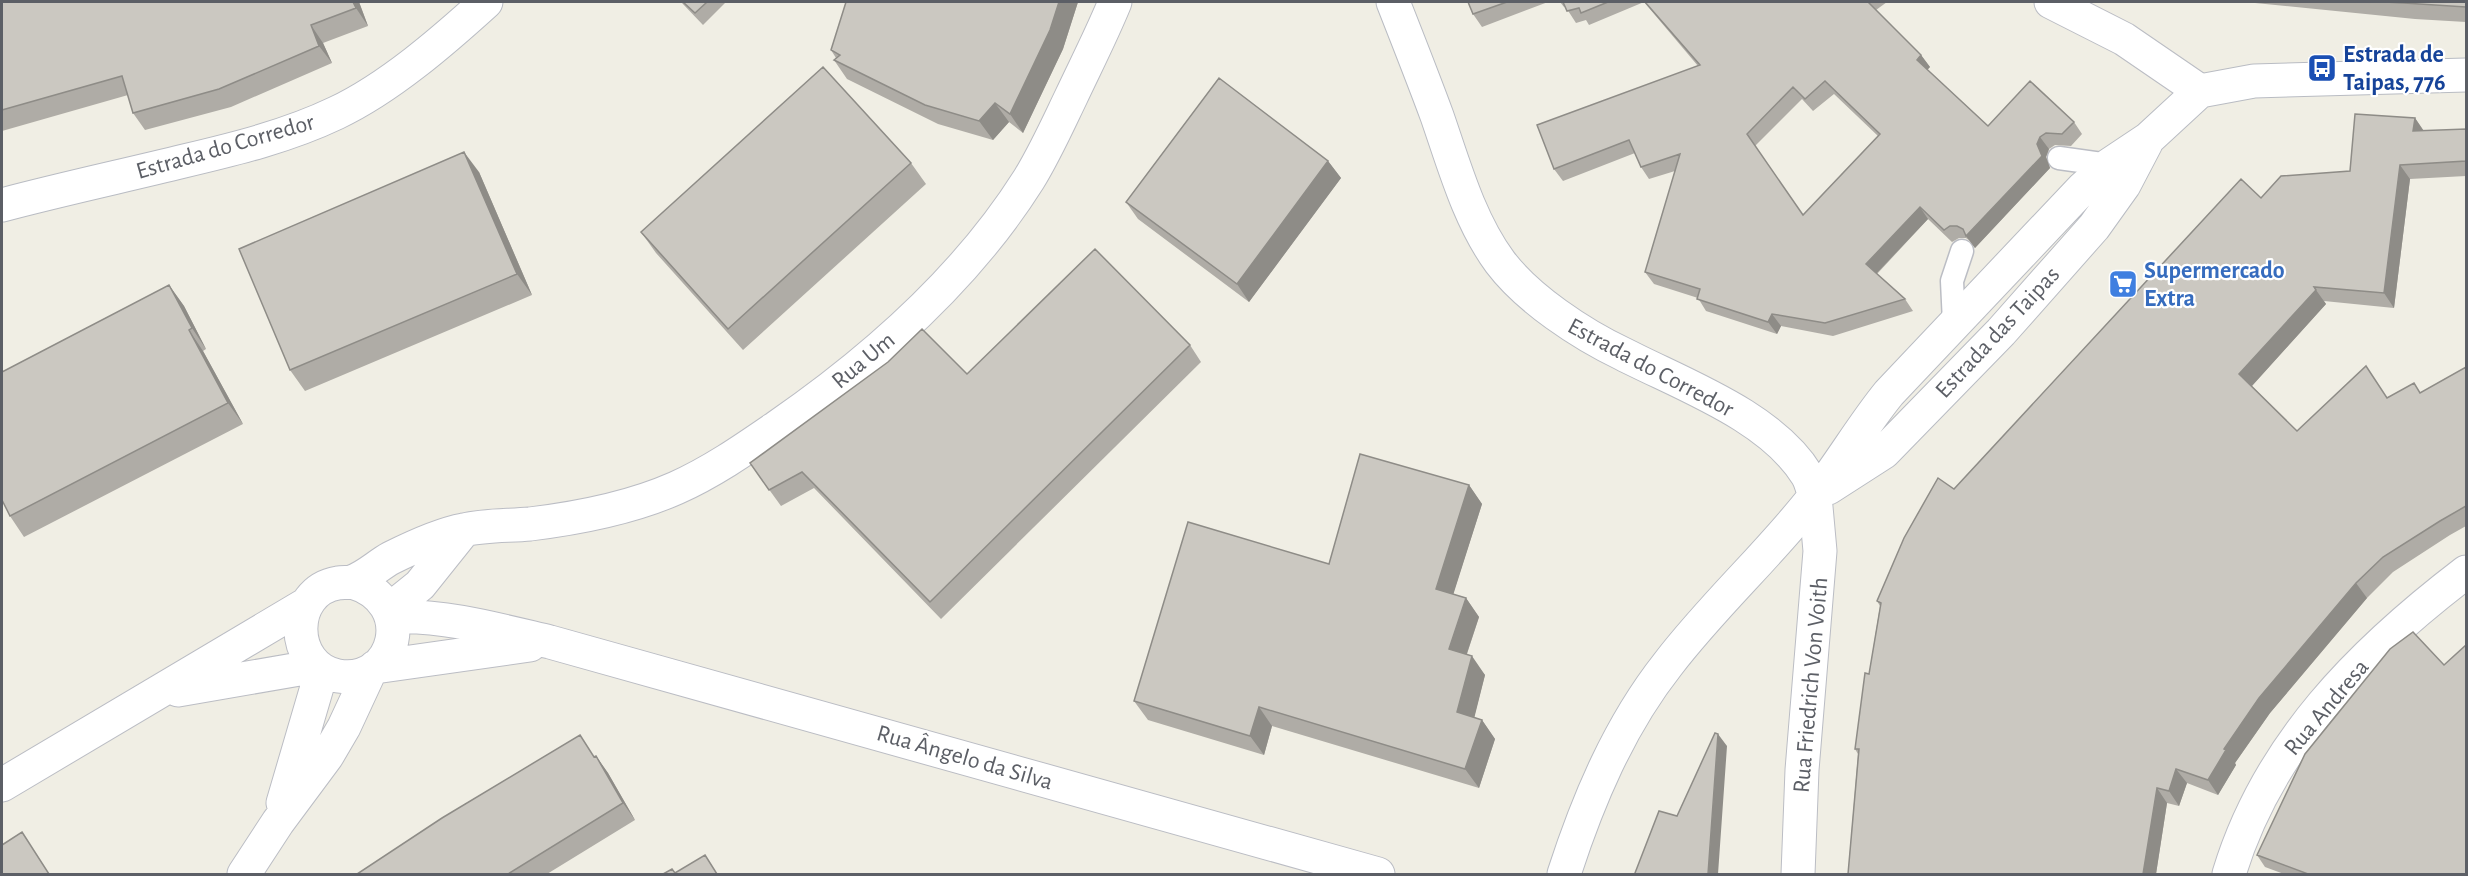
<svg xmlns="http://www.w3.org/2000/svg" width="2468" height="876" viewBox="0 0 2468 876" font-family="'Alegreya Sans',sans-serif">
  <rect width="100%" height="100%" fill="#f0eee4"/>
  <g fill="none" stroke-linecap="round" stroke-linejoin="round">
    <g stroke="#bbbdc4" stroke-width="25">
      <path id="service" d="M 2059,158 L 2109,165
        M 1954,323 L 1952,281 L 1962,251"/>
    </g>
    <g stroke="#bbbdc4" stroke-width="35">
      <path id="minor" d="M 2051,2 L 2124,39 L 2200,91
        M 352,582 C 419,602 396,686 338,676 C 289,667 288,591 338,583 C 343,582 347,583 351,582 C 365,578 378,565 391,558 C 411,548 442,534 464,530 C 485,525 509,526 530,524 C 579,518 631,508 676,488 C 712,472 745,449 777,427 C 874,360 966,279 1029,179 C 1045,153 1058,124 1071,97 C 1086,65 1102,34 1115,2
        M 389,610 L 420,585 L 464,530
        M 393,617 C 441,614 503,631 550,642 L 1378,874
        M 375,667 L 530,645
        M 178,690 L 317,666
        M 2,785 L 305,605
        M 283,803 L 322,670
        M 244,874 L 278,822 L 327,756 L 344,727 L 370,671
        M 1798,874 L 1802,770 L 1820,551 L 1815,496
        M 2229,874 C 2268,745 2361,652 2466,572"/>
    </g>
    <g stroke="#b9bcc3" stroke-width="35">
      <path id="secondary" d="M 1393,2 C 1408,40 1423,78 1437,116 C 1454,165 1469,220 1500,262 C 1528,299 1581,334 1623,354 C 1681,384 1771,416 1807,475 C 1811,481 1812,489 1815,496
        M 2,205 C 62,189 123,176 184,161 C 235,149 288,136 336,113 C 389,88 443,41 486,2
        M 1828,488 L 1884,452 L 2001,332 L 2094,227 L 2124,185 L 2146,143
        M 1564,874 C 1588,800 1619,726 1668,664 C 1713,605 1769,555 1815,496 C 1841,463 1862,426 1889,393 L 2083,188 L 2109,165 L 2148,139 L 2200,91 L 2254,81 L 2466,75"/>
    </g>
    <use href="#service" stroke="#fff" stroke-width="22"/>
    <use href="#minor" stroke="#fff" stroke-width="33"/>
    <use href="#secondary" stroke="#fff" stroke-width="33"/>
  </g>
  <path fill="#afaca6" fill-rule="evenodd" d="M 2,2 L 359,2 L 368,26 L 323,43 L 332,63 L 231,107 L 145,130 L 133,113 L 128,95 L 2,131 Z
    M 681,2 L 726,2 L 703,25 Z
    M 846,2 L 1078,2 L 1063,49 L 1023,133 L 1009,122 L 993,140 L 938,124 L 847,79 L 834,60 L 836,58 L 831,50 Z
    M 1468,2 L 1548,2 L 1482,27 L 1473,14 Z
    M 1560,2 L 1887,2 L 1876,10 L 1921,55 L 1930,67 L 1927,70 L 1988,126 L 2074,122 L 2082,134 L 2071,146 L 2055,145 L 2049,149 L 2046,157 L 2050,168 L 1975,248 L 1970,241 L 1966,238 L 1959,238 L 1952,242 L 1928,219 L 1877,274 L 1905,299 L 1913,311 L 1833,336 L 1781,326 L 1777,334 L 1706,311 L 1698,298 L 1654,284 L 1645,272 L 1675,171 L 1649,179 L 1641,167 L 1635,153 L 1563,181 L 1554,169 L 1698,66 L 1644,2 L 1589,25 L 1586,20 L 1576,23 L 1565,6 L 1564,7 ZM 1834,94 L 1878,136 L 1803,215 L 1755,146 L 1802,99 L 1813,111 Z
    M 2245,2 L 2466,2 L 2466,22 L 2415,19 Z
    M 2415,118 L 2424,131 L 2466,129 L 2466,176 L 2410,179 L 2394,308 L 2324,301 L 2326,304 L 2252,386 L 2297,431 L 2387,397 L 2421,393 L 2466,367 L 2466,526 L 2450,535 L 2393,572 L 2367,598 L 2270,713 L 2235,763 L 2236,765 L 2218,795 L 2187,783 L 2179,806 L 2167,803 L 2156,874 L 1848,874 L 1858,754 L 1855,749 L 1869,674 L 1880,606 L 1877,601 L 1954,489 L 2261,198 L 2350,171 Z
    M 1328,161 L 1341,178 L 1249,302 L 1138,219 L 1126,202 Z
    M 911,163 L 926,184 L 743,350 L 656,253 L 641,232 Z
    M 479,172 L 532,295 L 305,391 L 290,370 Z
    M 169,285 L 184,306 L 206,349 L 203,351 L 243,424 L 24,537 L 10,516 Z
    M 1190,345 L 1201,362 L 941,619 L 814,488 L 781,506 L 750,463 L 967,374 Z
    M 1469,485 L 1482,504 L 1453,594 L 1466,598 L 1479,617 L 1467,654 L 1485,675 L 1474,717 L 1482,720 L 1495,739 L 1479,788 L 1272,726 L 1264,755 L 1148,720 L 1134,701 Z
    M 2444,665 L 2466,874 L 2284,874 L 2265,867 L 2257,855 Z
    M 596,756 L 608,773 L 635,820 L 547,874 L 357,874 Z"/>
  <path fill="#8e8c87" d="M 353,2 L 359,2 L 368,26 L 356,8 Z
    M 1059,2 L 1078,2 L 1063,49 L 1023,133 L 1010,114 Z
    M 311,25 L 323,43 L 332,63 L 319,46 Z
    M 1921,55 L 1930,67 L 1925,72 L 1917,60 Z
    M 995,103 L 1009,122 L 993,140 L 979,121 Z
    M 2415,118 L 2425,133 L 2413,131 Z
    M 2040,137 L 2049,149 L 2046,157 L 2050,168 L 1975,248 L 1966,236 L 2037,144 Z
    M 464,152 L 479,172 L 532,295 L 517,274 Z
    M 1328,161 L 1341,178 L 1249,302 L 1237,284 Z
    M 2400,165 L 2410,179 L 2394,308 L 2384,293 Z
    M 1920,207 L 1928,219 L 1874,276 L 1866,264 Z
    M 169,285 L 184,306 L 206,349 L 192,328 Z
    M 2316,290 L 2326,304 L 2250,388 L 2239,374 Z
    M 1772,314 L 1781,326 L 1777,334 L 1768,322 Z
    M 189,330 L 203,351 L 243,424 L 228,403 Z
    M 1469,485 L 1482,504 L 1449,608 L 1436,589 Z
    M 2356,583 L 2367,598 L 2270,713 L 2235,763 L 2236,765 L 2218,795 L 2208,780 L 2224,749 L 2259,698 Z
    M 1466,598 L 1479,617 L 1462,668 L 1449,649 Z
    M 1472,656 L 1485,675 L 1471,731 L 1457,712 Z
    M 1259,707 L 1272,726 L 1264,755 L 1250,736 Z
    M 1482,720 L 1495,739 L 1479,788 L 1465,769 Z
    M 1718,734 L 1727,746 L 1718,874 L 1708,874 Z
    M 596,756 L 608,773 L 635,820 L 623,803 Z
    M 2176,769 L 2187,783 L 2179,806 L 2169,791 Z
    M 2157,788 L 2167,803 L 2156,874 L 2143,874 Z"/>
  <path fill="#cbc8c1" stroke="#8e8c87" stroke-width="1.5" fill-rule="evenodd" d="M 2,2 L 353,2 L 356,8 L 311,25 L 319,46 L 219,89 L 133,113 L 122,76 L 2,110 Z
    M 683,2 L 707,2 L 695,13 Z
    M 846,2 L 1059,2 L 1050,30 L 1010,114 L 995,103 L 979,121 L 925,105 L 834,60 L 840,55 L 831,50 Z
    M 1468,2 L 1507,2 L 1473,14 Z
    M 1563,2 L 1608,2 L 1581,13 L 1579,8 L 1567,11 Z
    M 1645,2 L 1868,2 L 1921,55 L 1917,60 L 1988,126 L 2030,81 L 2074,122 L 2062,134 L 2046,133 L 2040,137 L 2037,144 L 2042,156 L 1966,236 L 1963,229 L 1957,226 L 1950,226 L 1944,230 L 1920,207 L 1866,264 L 1905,299 L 1825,323 L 1772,314 L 1768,322 L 1697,299 L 1700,289 L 1645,272 L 1680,154 L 1641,167 L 1629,140 L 1554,169 L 1537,125 L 1700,65 ZM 1825,81 L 1880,134 L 1803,215 L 1747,134 L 1793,87 L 1805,99 Z
    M 2384,2 L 2466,2 L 2466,7 L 2404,3 Z
    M 823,67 L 911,163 L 728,329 L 641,232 Z
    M 1219,78 L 1328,161 L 1237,284 L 1126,202 Z
    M 2355,114 L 2415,118 L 2413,131 L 2466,129 L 2466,161 L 2400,165 L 2384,293 L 2314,287 L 2316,290 L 2239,374 L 2297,431 L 2366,366 L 2387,398 L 2414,383 L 2420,393 L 2466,367 L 2466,506 L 2440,521 L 2383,557 L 2356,583 L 2259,698 L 2224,749 L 2226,750 L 2208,780 L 2176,769 L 2169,791 L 2157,788 L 2143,874 L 1848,874 L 1859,749 L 1855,749 L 1865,673 L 1869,674 L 1881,603 L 1877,601 L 1904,538 L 1938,478 L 1954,489 L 2241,179 L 2261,198 L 2281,176 L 2350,171 Z
    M 464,152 L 517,274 L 290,370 L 239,249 Z
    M 1095,249 L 1190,345 L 930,602 L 802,472 L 769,490 L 750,463 L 888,362 L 922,329 L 967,374 Z
    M 169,285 L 192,328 L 189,330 L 228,403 L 10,516 L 2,500 L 2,372 Z
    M 1360,454 L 1469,485 L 1436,589 L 1466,598 L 1449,649 L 1472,656 L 1457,712 L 1482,720 L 1465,769 L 1259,707 L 1250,736 L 1134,701 L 1188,522 L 1329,564 Z
    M 2413,632 L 2444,665 L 2466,645 L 2466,874 L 2308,874 L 2257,855 L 2305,754 L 2390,649 Z
    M 1715,733 L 1718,734 L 1708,874 L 1638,874 L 1635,873 L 1659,811 L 1677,816 Z
    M 580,735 L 594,757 L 596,756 L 623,803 L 508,874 L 357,874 L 442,818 Z
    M 22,832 L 49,874 L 2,874 L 2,845 Z
    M 705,855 L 717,874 L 663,874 L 672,869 L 675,873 Z"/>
  <defs>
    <g id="bus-square" transform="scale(1.5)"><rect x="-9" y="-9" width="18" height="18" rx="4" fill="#1a4fb4" stroke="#fff"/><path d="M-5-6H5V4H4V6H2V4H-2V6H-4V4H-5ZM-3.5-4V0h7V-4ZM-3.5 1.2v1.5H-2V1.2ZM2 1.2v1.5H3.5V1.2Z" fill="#fff"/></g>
    <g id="supermarket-square" transform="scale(1.5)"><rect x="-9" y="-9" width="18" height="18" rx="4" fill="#3f7fe0" stroke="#fff"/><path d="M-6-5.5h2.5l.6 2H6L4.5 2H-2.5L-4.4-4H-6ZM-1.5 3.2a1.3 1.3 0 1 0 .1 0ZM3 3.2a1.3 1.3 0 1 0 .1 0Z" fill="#fff"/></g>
  </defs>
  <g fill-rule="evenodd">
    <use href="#bus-square" x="2322" y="68"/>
    <use href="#supermarket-square" x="2123" y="284"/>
  </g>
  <g text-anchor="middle" stroke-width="4.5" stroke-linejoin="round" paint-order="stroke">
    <g font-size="24" font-weight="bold" fill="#164399" stroke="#fff" text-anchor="start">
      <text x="2343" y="62">Estrada de<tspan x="2343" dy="28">Taipas, 776</tspan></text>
    </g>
    <g font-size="24" fill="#5c5f66" stroke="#fff">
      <text transform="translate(225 146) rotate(-16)" y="8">Estrada do Corredor</text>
      <text transform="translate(1997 332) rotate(-47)" y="8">Estrada das Taipas</text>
      <text transform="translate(863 360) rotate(-40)" y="8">Rua Um</text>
      <text transform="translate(1651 367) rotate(28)" y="8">Estrada do Corredor</text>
      <text transform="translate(1810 685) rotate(-85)" y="8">Rua Friedrich Von Voith</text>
      <text transform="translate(2326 707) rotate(-50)" y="8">Rua Andresa</text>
      <text transform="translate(965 757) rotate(16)" y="8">Rua Ângelo da Silva</text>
    </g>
    <g font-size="24" font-weight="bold" fill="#366cbe" stroke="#fff" text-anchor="start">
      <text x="2144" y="278">Supermercado<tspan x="2144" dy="28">Extra</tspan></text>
    </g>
  </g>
  <rect width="2468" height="876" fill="none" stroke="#5c5f66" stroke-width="6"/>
</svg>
